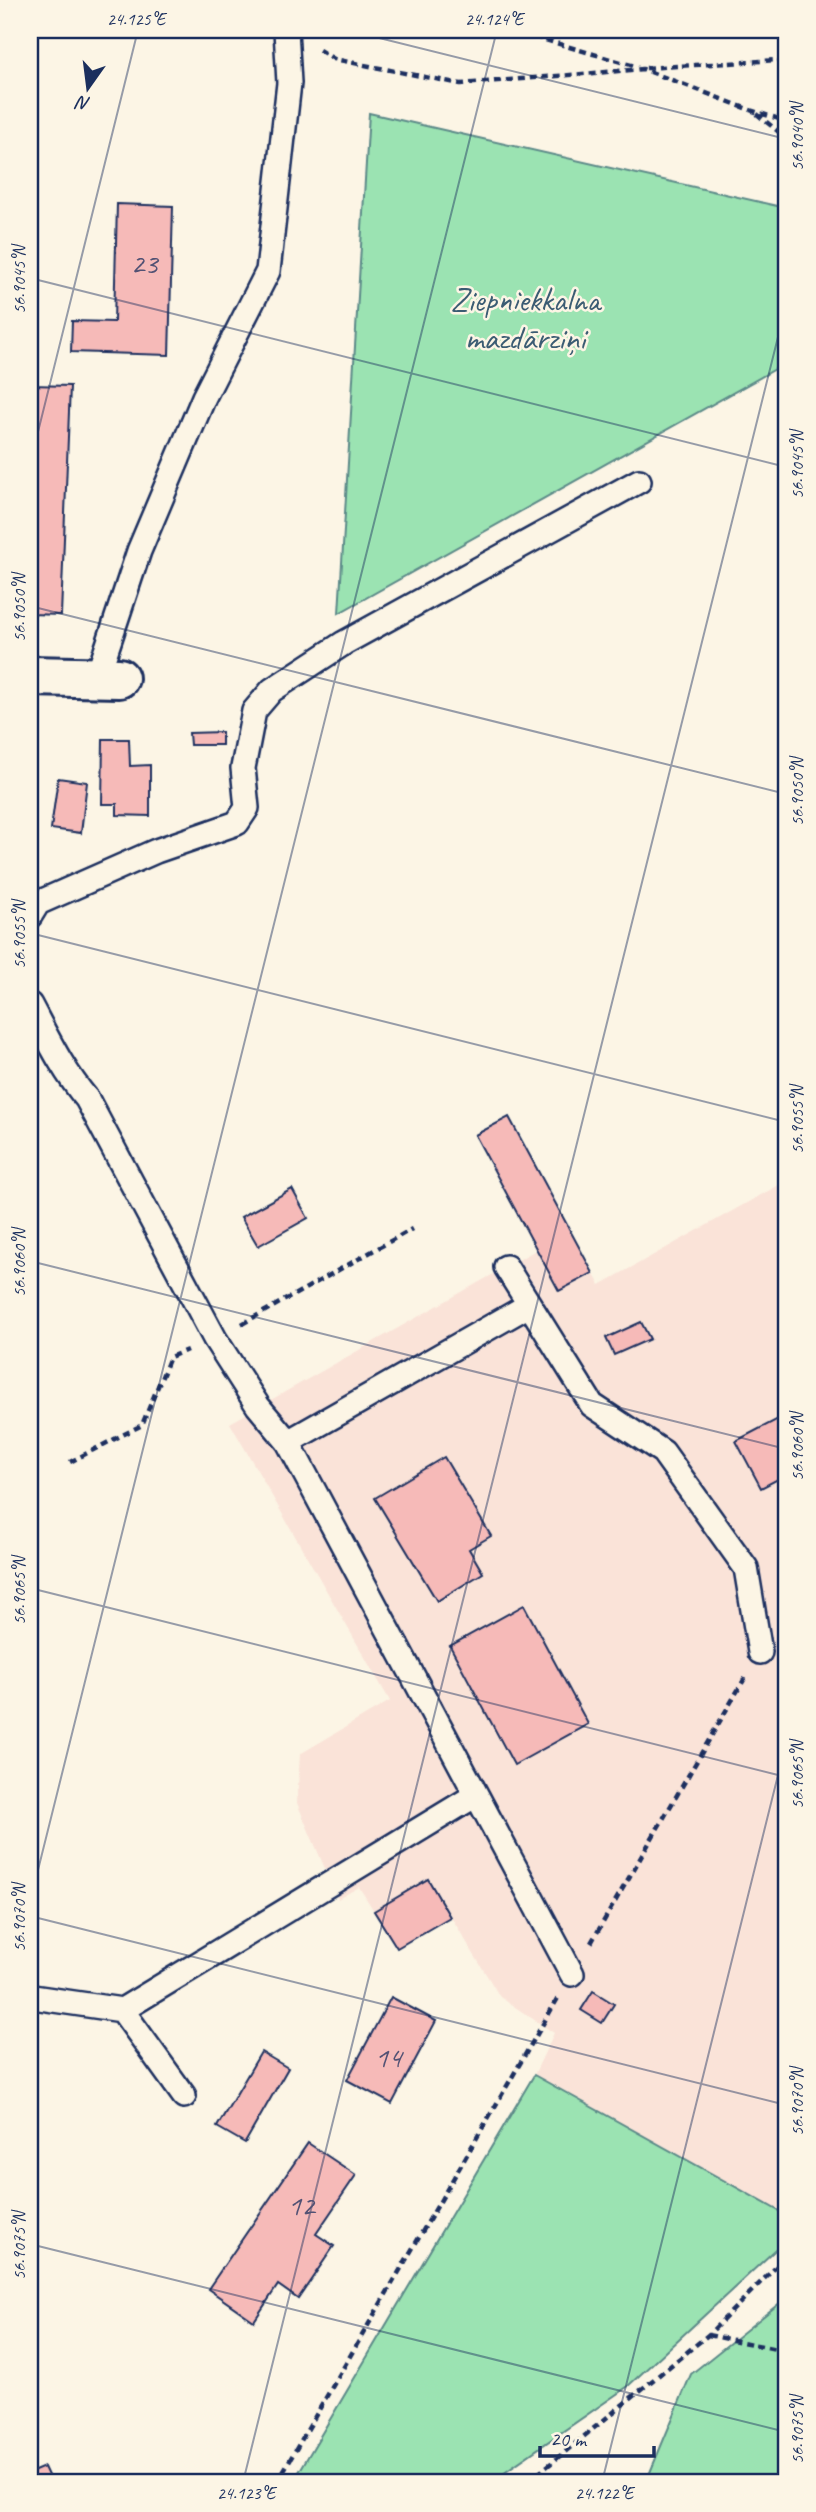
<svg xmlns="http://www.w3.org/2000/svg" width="816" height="2512" viewBox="0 0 816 2512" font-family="Caveat,sans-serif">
  <rect width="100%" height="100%" fill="#fcf5e5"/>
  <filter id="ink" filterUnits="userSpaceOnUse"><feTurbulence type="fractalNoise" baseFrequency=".0143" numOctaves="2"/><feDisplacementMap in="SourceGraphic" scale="14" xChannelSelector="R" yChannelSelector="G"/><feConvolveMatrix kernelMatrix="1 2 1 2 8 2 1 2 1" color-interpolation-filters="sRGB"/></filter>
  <g filter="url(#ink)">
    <path fill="#fae3d8" d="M 786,1181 L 786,2215 L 534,2075 L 554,2033 L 500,1997 L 428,1879 L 374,1911 L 359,1887 L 338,1899 L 297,1803 L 300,1754 L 390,1701 L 230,1423 L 536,1250 L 559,1291 L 593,1273 L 600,1285 Z"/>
    <path fill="#9be3b2" stroke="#5b8988" stroke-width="2" d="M 369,113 L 786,208 L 786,363 L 339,613 Z
      M 534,2075 L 786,2215 L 786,2240 L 627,2387 L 490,2482 L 293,2482 Z
      M 786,2298 L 786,2482 L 646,2482 L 691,2374 Z"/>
    <path fill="#f6bab8" stroke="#1b2f5e" stroke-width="2" d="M 30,60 L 32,60 L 31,105 L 30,105 Z
      M 117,204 L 173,206 L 169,355 L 71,352 L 72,321 L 114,322 Z
      M 30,385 L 70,386 L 61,615 L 30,614 Z
      M 222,732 L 222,745 L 190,745 L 189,733 Z
      M 103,739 L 129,739 L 130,766 L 150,765 L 150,816 L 117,815 L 117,804 L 102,804 Z
      M 58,778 L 87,782 L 81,833 L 51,829 Z
      M 509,1117 L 593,1273 L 559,1291 L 475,1135 Z
      M 292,1189 L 308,1218 L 258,1246 L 241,1217 Z
      M 641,1322 L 650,1339 L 614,1355 L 606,1338 Z
      M 780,1418 L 786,1431 L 786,1475 L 761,1488 L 736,1441 Z
      M 444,1457 L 491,1536 L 469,1549 L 483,1573 L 437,1601 L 375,1498 Z
      M 524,1605 L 588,1724 L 514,1765 L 450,1646 Z
      M 428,1879 L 450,1917 L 397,1948 L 374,1911 Z
      M 593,1991 L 614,2004 L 602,2023 L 581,2010 Z
      M 391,1997 L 436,2021 L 392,2104 L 347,2080 Z
      M 261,2052 L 288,2068 L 245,2143 L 217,2127 Z
      M 308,2143 L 356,2175 L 316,2234 L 334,2246 L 298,2299 L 278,2285 L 254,2321 L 208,2289 Z
      M 44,2467 L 51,2482 L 30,2482 L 30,2473 Z"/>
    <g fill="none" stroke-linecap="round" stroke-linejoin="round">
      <g stroke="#1b2f5e" stroke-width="28">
        <path id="lane" d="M 97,678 L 139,551 L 204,397 L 268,271 L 289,83 L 286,30
          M 30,916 L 38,903 L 156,851 L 237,823 L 247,808 L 243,768 L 254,711 L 272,690 L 344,643 L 639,481
          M 30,1005 C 47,1037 63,1071 87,1099 L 215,1339 L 258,1406 L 288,1442 L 572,1974
          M 506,1267 L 592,1405 L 663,1452 L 746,1568 L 760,1652
          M 288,1442 L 529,1305
          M 30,1999 L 33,1997 L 122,2010 L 476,1795
          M 122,2010 L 184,2096"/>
      </g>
      <g stroke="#1b2f5e" stroke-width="44">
        <path id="street" d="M 30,676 L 119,678"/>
      </g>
      <path stroke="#1b2f5e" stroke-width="4.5" stroke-dasharray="7 5" stroke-linecap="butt" d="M 511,30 L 638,67
        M 319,50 L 334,59 L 461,84 L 643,69 L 753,111 L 786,121
        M 646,68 L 777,60 L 786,63
        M 757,114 L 786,138
        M 242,1324 L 412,1229
        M 70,1462 L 142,1425 L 170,1357 L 187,1350
        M 591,1943 L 745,1678
        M 708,2335 L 786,2351
        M 277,2482 L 558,1998
        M 528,2482 L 708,2335 L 786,2257"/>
      <use href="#lane" stroke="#fcf5e5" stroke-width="23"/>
      <use href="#street" stroke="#fcf5e5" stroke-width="38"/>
    </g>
  </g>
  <path fill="none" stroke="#1b2f5e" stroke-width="2" stroke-opacity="0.45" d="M 347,30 L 786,139M 30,278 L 786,467M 30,464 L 138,30M 30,606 L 786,794M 30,933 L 786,1122M 30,1261 L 786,1449M 30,1588 L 786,1777M 30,1902 L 497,30M 30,1916 L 786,2105M 30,2244 L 786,2432M 243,2482 L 786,305M 602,2482 L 786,1743"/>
  <g text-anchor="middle" stroke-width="5" stroke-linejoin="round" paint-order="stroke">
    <g font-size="30" fill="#525274">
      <text x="144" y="273">23</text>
      <text x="388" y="2067">14</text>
      <text x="301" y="2215">12</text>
    </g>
    <g font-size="33" fill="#3b5c73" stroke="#fcf5e5">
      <text x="525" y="311">Ziepniekkalna<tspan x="525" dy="38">mazdārziņi</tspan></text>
    </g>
  </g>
  <rect width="816" height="2512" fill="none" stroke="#fcf5e5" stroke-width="77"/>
  <g transform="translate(88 88) rotate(194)" stroke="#fcf5e5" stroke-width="5" paint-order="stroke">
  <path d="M0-5L12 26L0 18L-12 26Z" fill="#1b2f5e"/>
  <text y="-10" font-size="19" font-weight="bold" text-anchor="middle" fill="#1b2f5e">N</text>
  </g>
  <path d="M540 2446v10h114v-10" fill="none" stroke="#1b2f5e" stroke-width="3.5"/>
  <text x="550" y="2446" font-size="21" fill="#1b2f5e" stroke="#fcf5e5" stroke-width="5" paint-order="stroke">20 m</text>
  <rect x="38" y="38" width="740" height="2436" fill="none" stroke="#1b2f5e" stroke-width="2.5"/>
  <g font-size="18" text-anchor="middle" fill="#1b2f5e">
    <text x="136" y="25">24.125°E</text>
    <text x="494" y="25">24.124°E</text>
    <text transform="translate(797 137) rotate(-90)" y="6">56.9040°N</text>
    <text transform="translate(19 280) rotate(-90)" y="6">56.9045°N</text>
    <text transform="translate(797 465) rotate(-90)" y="6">56.9045°N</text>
    <text transform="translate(19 608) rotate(-90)" y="6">56.9050°N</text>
    <text transform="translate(797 792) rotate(-90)" y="6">56.9050°N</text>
    <text transform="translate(19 935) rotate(-90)" y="6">56.9055°N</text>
    <text transform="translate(797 1120) rotate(-90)" y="6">56.9055°N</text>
    <text transform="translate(19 1263) rotate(-90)" y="6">56.9060°N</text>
    <text transform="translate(797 1447) rotate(-90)" y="6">56.9060°N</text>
    <text transform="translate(19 1591) rotate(-90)" y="6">56.9065°N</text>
    <text transform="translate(797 1775) rotate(-90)" y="6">56.9065°N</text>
    <text transform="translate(19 1918) rotate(-90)" y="6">56.9070°N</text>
    <text transform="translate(797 2102) rotate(-90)" y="6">56.9070°N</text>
    <text transform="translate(19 2246) rotate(-90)" y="6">56.9075°N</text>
    <text transform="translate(797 2430) rotate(-90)" y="6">56.9075°N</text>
    <text x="246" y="2499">24.123°E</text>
    <text x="604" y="2499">24.122°E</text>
  </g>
</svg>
